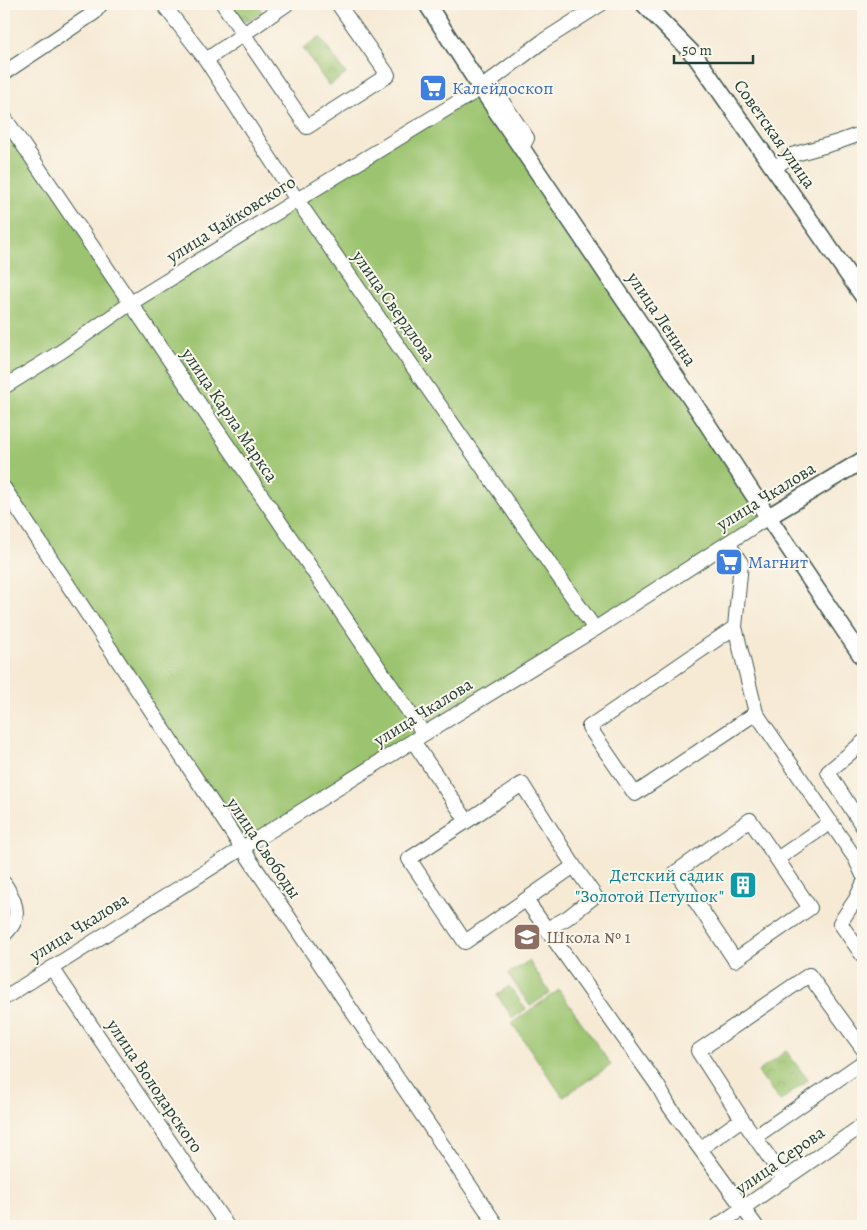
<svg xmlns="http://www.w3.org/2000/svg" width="867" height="1230" viewBox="0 0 867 1230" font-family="Alegreya,serif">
  <defs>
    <pattern id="park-crowns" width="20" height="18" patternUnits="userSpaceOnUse" patternTransform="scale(1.25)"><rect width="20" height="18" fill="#9cc46f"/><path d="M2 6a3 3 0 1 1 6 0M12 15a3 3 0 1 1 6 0" fill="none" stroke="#7fa05c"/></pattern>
  </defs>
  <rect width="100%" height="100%" fill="#fbf7ec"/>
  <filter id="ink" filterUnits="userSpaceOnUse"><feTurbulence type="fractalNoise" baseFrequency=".02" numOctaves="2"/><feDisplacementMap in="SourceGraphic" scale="10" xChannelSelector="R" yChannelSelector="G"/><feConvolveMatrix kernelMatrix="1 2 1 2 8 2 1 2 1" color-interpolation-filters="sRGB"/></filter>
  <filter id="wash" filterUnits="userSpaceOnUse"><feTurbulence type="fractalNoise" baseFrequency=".0096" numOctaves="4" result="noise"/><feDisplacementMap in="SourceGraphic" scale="20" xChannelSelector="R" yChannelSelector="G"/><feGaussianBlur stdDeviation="1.12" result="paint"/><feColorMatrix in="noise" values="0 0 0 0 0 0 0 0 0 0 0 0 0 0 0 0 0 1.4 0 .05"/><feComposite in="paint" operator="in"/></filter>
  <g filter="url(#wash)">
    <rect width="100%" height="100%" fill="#f6ead5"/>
    <path fill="#9cc46f" stroke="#5e8052" d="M 481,88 L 768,517 L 242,848 L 4,488 L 4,117 L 131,303 Z
      M 529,961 L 550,993 L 530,1006 L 508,974 Z
      M 509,986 L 526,1009 L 513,1018 L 497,995 Z
      M 559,990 L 611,1065 L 563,1097 L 512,1023 Z"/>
    <path fill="url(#park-crowns)" stroke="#5e8052" d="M 230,4 L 257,4 L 263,13 L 244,22 Z
      M 320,37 L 346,74 L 329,86 L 303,48 Z
      M 786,1051 L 808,1080 L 780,1101 L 758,1072 Z"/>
  </g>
  <g filter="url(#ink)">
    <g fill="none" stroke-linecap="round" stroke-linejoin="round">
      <g stroke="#3f574c" stroke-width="16">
        <path id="minor" d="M 163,4 L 206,60 L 297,200 L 595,629
          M 223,4 L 307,127 L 388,75 L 338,4
          M 206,60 L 287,4
          M 4,73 L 94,13 L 101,4
          M 489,82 L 527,138 L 522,148
          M 4,117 L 424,734
          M 774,168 L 792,155 L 838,142 L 863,133
          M 4,387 L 62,351 L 131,303 L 297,200 L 481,88 L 543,41 L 601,4
          M 4,488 L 242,848 L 497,1226
          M 728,543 L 741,563 L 735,627 L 589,727 L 635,794 L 756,713 L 735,627
          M 756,713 L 855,858 L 863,875
          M 413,741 L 467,821 L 522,784 L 574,866 L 465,942 L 409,859 L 467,821
          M 863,742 L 828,772 L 863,827
          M 777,859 L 810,908 L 735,960 L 676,872 L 750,820 L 777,859 L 831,822
          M 4,883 C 11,894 20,909 14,922 C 12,927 7,932 4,935
          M 863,884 L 856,899 L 840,923 L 863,956
          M 526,900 L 658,1086 L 669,1106 L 756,1226
          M 547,929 L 567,918 L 595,896 L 574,866
          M 52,968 L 227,1226
          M 4,998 L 424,734 L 595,629 L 768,517
          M 742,1119 L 698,1051 L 809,975 L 863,1049
          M 755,1137 L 863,1062
          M 701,1148 L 742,1119 L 785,1180
          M 717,1226 L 863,1125"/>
      </g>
      <g stroke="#3f574c" stroke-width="19">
        <path id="major" d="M 427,4 L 481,88 L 693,402 L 768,517 L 863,658
          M 644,4 L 696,57 L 863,296
          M 768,517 L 863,460"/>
      </g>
      <use href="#minor" stroke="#fff" stroke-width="14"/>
      <use href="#major" stroke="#fff" stroke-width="16"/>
    </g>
  </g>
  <defs>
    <g id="supermarket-square" transform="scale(1.4375)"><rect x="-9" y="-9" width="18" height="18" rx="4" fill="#3f7fe0" stroke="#fbf7ec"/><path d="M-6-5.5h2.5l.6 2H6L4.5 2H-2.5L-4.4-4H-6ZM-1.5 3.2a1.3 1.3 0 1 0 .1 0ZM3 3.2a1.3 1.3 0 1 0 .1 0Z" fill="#fff"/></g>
    <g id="building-square" transform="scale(1.4375)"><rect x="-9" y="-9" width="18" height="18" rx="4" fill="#0f9aa8" stroke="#fbf7ec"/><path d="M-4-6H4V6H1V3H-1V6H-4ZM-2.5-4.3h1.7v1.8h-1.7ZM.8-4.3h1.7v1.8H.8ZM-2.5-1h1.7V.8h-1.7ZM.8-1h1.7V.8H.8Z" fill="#fff"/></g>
    <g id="school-square" transform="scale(1.4375)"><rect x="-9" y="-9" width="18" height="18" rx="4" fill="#8d6e63" stroke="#fbf7ec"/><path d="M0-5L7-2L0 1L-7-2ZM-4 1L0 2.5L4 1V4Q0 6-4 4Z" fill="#fff"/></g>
  </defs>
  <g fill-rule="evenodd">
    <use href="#supermarket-square" x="433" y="88"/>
    <use href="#supermarket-square" x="729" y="562"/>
    <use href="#building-square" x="743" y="885"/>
    <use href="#school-square" x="527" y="937"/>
  </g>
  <g text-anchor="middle" stroke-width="4" stroke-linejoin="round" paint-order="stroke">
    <g font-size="18" fill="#366cbe" stroke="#fbf7ec" text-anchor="start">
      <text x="452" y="94">Калейдоскоп</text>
      <text x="748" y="568">Магнит</text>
    </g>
    <g font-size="18" fill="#1f3d34" stroke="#fbf7ec">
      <text transform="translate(775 134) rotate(55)" y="6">Советская улица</text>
      <text transform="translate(231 219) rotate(-32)" y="6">улица Чайковского</text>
      <text transform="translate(394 306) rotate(55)" y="6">улица Свердлова</text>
      <text transform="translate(662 319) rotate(56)" y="6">улица Ленина</text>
      <text transform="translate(230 415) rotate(56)" y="6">улица Карла Маркса</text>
      <text transform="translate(766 496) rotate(-32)" y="6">улица Чкалова</text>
      <text transform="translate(423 712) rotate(-32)" y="6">улица Чкалова</text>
      <text transform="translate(264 848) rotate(56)" y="6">улица Свободы</text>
      <text transform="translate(79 927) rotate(-32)" y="6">улица Чкалова</text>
      <text transform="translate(155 1086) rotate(56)" y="6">улица Володарского</text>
      <text transform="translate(780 1160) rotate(-35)" y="6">улица Серова</text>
    </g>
    <g font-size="18" fill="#0d838f" stroke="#fbf7ec" text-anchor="end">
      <text x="724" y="881">Детский садик<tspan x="724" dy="21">"Золотой Петушок"</tspan></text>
    </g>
    <g font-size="18" fill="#785e54" stroke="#fbf7ec" text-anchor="start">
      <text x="546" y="943">Школа № 1</text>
    </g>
  </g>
  <rect width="867" height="1230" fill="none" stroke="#fbf7ec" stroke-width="20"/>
  <path d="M674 55v8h79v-8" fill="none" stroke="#1f3d34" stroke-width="2.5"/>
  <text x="682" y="55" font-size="15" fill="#1f3d34" stroke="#fbf7ec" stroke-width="4" paint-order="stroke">50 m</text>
</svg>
